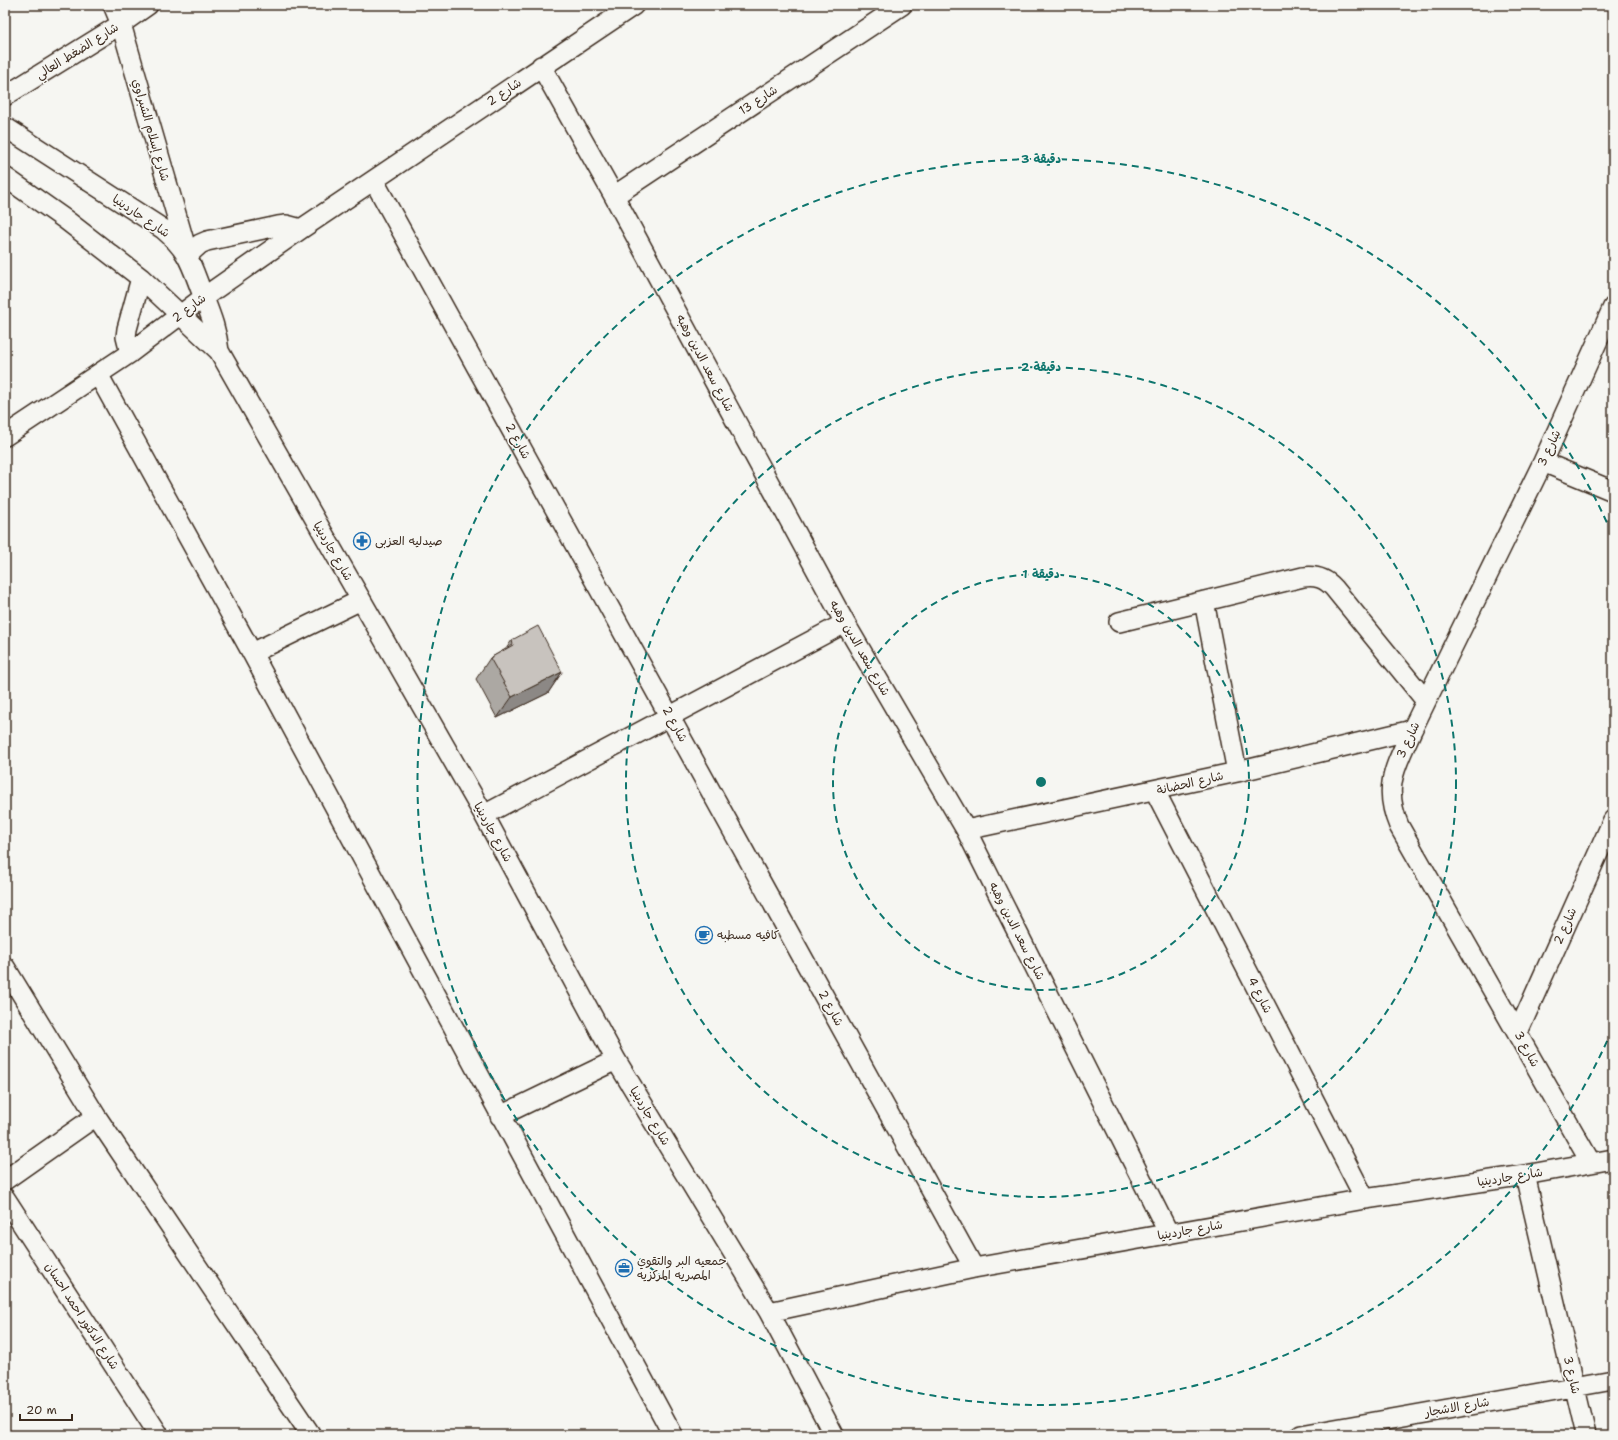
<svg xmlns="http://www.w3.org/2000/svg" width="1618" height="1440" viewBox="0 0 1618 1440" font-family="'Shantell Sans','Playpen Sans Arabic',sans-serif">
  <rect width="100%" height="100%" fill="#f6f6f2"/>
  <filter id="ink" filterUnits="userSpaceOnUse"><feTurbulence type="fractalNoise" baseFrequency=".025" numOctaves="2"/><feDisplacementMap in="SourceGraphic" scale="8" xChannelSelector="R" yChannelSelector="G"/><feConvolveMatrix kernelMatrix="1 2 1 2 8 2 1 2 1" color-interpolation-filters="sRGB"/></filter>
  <g filter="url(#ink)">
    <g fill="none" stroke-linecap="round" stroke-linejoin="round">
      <g stroke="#3b2a1e" stroke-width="22">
        <path id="minor" d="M 113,5 L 121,24 L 188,255 L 200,244 L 207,241 L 278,226 L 286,225 L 301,229
          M 541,66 L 614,196 L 845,623 L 966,830 L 1169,1234
          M 5,96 L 121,24 L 148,5
          M 5,127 L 163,229 C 191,253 191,266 204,298 C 211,316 217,331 219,351
          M 5,177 L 66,220 L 141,278 L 219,351 L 484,815 L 616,1060 L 769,1312 L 834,1435
          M 374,181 L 974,1268
          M 614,196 L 902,5
          M 130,353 L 126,337 L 127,329 L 141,278
          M 98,374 L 252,653 L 673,1435
          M 5,436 L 130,353 L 204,297 L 301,229 L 634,5
          M 1543,462 L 1613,491
          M 1204,601 L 1237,772
          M 1119,622 L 1303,577 C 1316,575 1325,578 1334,588 L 1426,701
          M 252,653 L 361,600
          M 1155,791 L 1365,1199
          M 484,815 L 845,623
          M 966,830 L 1237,772 L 1412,730
          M 5,967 L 96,1116 L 311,1435
          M 1518,1032 L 1613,820
          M 500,1116 L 616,1060
          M 1591,1163 L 1399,826 C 1382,786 1396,766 1412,730 L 1543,462 L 1613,307
          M 1525,1175 L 1586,1435
          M 5,1180 L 96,1116
          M 5,1198 L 159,1435
          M 769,1312 L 974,1268 L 1365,1199 L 1525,1175 L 1613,1159
          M 1301,1435 L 1613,1380"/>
      </g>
      <use href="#minor" stroke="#f6f6f2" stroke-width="19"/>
    </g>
    <path fill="#aca8a3" stroke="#3b2a1e" d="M 512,640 L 562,672 L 548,693 L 497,718 L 476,679 L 490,658 L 506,649 Z"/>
    <path fill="#8c8885" stroke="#3b2a1e" d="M 562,672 L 548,693 L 497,718 L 512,697 Z"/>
    <path fill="#c8c3be" stroke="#3b2a1e" d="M 538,626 L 562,672 L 512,697 L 490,658 L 513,645 L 512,640 Z"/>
  </g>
  <g fill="none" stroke="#0f766e" stroke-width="2" stroke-dasharray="7 5">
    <circle cx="1041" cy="782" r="208"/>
    <circle cx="1041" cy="782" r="415"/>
    <path d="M1612 1030A623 623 0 1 1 1612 534"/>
  </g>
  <defs>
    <g id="pharmacy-ring" transform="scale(0.9)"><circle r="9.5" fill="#f6f6f2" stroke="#1f6fb2" stroke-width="1.5"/><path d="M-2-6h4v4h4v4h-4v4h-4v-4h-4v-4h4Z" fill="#1f6fb2"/></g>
    <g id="cafe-ring" transform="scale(0.9)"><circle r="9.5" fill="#f6f6f2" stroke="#1f6fb2" stroke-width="1.5"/><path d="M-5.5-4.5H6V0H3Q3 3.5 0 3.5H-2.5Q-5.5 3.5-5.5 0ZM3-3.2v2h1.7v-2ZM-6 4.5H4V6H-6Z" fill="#1f6fb2"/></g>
    <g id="office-ring" transform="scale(0.9)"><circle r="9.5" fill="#f6f6f2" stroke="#1f6fb2" stroke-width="1.5"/><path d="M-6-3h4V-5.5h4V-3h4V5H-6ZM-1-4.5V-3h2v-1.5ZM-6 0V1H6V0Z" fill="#1f6fb2"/></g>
  </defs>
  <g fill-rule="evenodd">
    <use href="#pharmacy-ring" x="362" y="541"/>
    <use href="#cafe-ring" x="704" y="935"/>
    <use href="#office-ring" x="624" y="1268"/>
  </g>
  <g text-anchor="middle" stroke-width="3" stroke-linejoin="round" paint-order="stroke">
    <g font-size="12" fill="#3b2a1e" stroke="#f6f6f2">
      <text transform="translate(77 51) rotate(-32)" y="4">شارع الضغط العالي</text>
      <text transform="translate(504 92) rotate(-34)" y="4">شارع 2</text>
      <text transform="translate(758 100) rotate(-33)" y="4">شارع 13</text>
      <text transform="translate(151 130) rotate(74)" y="4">شارع إسلام الشبراوي</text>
      <text transform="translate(141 216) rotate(34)" y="4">شارع جاردينيا</text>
      <text transform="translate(189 308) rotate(-37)" y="4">شارع 2</text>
      <text transform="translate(705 363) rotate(62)" y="4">شارع سعد الدين وهبه</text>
      <text transform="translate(518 441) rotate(61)" y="4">شارع 2</text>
      <text transform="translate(1549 448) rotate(-65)" y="4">شارع 3</text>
      <text transform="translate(333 551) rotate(60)" y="4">شارع جاردينيا</text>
      <text transform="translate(860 648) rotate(60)" y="4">شارع سعد الدين وهبه</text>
      <text transform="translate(675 724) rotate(61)" y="4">شارع 2</text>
      <text transform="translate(1408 740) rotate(-65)" y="4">شارع 3</text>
      <text transform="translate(1190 783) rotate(-13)" y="4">شارع الحضانة</text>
      <text transform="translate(493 832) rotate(61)" y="4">شارع جاردينيا</text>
      <text transform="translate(1565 926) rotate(-66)" y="4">شارع 2</text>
      <text transform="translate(1017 931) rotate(63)" y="4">شارع سعد الدين وهبه</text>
      <text transform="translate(1260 995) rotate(63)" y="4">شارع 4</text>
      <text transform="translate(831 1008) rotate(61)" y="4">شارع 2</text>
      <text transform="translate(1527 1049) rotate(61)" y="4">شارع 3</text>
      <text transform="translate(650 1116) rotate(59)" y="4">شارع جاردينيا</text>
      <text transform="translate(1510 1177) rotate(-9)" y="4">شارع جاردينيا</text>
      <text transform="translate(1190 1230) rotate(-10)" y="4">شارع جاردينيا</text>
      <text transform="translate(82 1316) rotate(57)" y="4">شارع الدكتور احمد احسان</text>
      <text transform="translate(1572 1375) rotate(77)" y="4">شارع 3</text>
      <text transform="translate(1457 1407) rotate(-10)" y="4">شارع الاشجار</text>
    </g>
    <g font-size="12" fill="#3b2a1e" stroke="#f6f6f2" text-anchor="start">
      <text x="375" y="545">صيدليه العزبى</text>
      <text x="717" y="939">كافيه مسطبه</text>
      <text x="637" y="1265">جمعيه البر والتقوي<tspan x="637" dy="14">المصريه المركزيه</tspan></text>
    </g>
  </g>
  <circle cx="1041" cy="782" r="6" fill="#0f766e" stroke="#f6f6f2" stroke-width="2"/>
  <g font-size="12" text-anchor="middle" font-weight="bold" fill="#0f766e" stroke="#f6f6f2" stroke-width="3" stroke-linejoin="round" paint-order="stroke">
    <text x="1041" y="163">3 دقيقة</text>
    <text x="1041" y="371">2 دقيقة</text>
    <text x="1041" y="578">1 دقيقة</text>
  </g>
  <rect width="1618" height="1440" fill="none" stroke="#f6f6f2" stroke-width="20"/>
  <rect x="10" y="10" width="1598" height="1420" fill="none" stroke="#3b2a1e" stroke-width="1.5" filter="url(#ink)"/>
  <path d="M20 1414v6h52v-6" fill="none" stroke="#3b2a1e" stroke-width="2"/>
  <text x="26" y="1414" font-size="12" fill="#3b2a1e" stroke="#f6f6f2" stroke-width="3" paint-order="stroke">20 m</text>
</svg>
